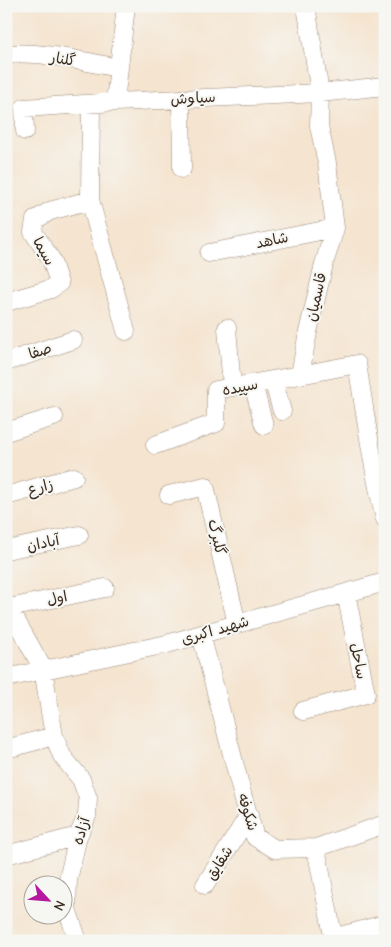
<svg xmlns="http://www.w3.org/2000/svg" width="391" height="947" viewBox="0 0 391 947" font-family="'Comic Neue','Playpen Sans Arabic',sans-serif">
  <rect width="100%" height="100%" fill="#f6f6f2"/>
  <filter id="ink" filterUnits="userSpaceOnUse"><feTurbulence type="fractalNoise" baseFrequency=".02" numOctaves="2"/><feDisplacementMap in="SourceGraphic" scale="10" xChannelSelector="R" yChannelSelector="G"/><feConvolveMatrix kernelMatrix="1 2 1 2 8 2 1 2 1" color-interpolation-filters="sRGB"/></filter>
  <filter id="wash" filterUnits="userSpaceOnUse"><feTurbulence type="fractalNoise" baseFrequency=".0096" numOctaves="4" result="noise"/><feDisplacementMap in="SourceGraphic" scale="20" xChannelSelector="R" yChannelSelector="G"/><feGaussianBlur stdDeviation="1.12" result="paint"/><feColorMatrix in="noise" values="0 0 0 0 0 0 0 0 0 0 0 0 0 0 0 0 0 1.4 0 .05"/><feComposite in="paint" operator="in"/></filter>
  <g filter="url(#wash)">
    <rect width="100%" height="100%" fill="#f5e4cf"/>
  </g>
  <g filter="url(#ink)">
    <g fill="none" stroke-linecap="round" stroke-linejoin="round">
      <g stroke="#988776" stroke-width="19">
        <path id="street" d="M 306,6 L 320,93 L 319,126 L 327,163 L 335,228 L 324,264 L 308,332 L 300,375 L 357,364 C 366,416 372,468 385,519
          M 6,55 C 34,49 90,63 119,68
          M 181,99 L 182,169
          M 115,102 L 126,6
          M 91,104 L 90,200 L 126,331
          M 25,131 L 24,108 L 115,102 L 320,93 L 385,86
          M 209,253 L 335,228
          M 6,302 L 51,289 L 59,283 L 51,259 L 33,232 L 35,220 L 50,211 L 90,200
          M 227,328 L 232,387
          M 6,362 L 73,340
          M 273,380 L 282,411
          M 253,384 L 264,425
          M 6,432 L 54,417
          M 155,445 L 216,423 L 216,390 L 300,375
          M 169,495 L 205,486 L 237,624
          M 6,496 L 74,477
          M 6,550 L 79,535
          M 6,607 L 9,608 L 43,669 L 54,736 L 62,756 L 81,779 L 88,798 L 87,816 L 78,836 L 68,880 L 67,909 L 78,941
          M 9,608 L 105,588
          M 201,634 L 243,797 L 255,837 L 275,849 L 316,848 L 334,941
          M 6,678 L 167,644 L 385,582
          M 303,711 L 366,694 L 346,593
          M 6,749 L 54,736
          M 316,848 L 385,824
          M 6,855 L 78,836
          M 205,885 L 249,815
          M 333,938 L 385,924"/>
      </g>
      <use href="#street" stroke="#fff" stroke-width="18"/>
    </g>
  </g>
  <g text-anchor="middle" stroke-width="4" stroke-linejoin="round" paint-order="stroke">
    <g font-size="15" fill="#3b2a1e" stroke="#f6f6f2">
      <text transform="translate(63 59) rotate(9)" y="5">گلنار</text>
      <text transform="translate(193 98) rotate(-3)" y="5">سیاوش</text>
      <text transform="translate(272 240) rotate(-12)" y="5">شاهد</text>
      <text transform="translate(44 251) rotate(61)" y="5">سیما</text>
      <text transform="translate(316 297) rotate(-77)" y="5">قاسمیان</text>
      <text transform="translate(40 351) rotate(-18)" y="5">صفا</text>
      <text transform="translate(240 387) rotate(-11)" y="5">سپیده</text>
      <text transform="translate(40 487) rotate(-15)" y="5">زارع</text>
      <text transform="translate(217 537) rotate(77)" y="5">گلبرگ</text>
      <text transform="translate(43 543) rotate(-12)" y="5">آبادان</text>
      <text transform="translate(57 598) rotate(-12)" y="5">اول</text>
      <text transform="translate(215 630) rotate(-16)" y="5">شهید اکبری</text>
      <text transform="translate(359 661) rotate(79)" y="5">ساحل</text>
      <text transform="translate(248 812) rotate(73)" y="5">شکوفه</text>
      <text transform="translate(81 831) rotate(-73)" y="5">آزاده</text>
      <text transform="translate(219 863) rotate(-58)" y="5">شقایق</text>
    </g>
  </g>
  <rect width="391" height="947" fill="none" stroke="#f6f6f2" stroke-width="25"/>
  <g transform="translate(48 900) rotate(116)"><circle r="24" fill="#f6f6f2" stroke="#aba49d"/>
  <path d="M0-4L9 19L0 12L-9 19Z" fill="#b5179e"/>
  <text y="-8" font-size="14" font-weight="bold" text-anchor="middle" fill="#3b2a1e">N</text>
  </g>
</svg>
